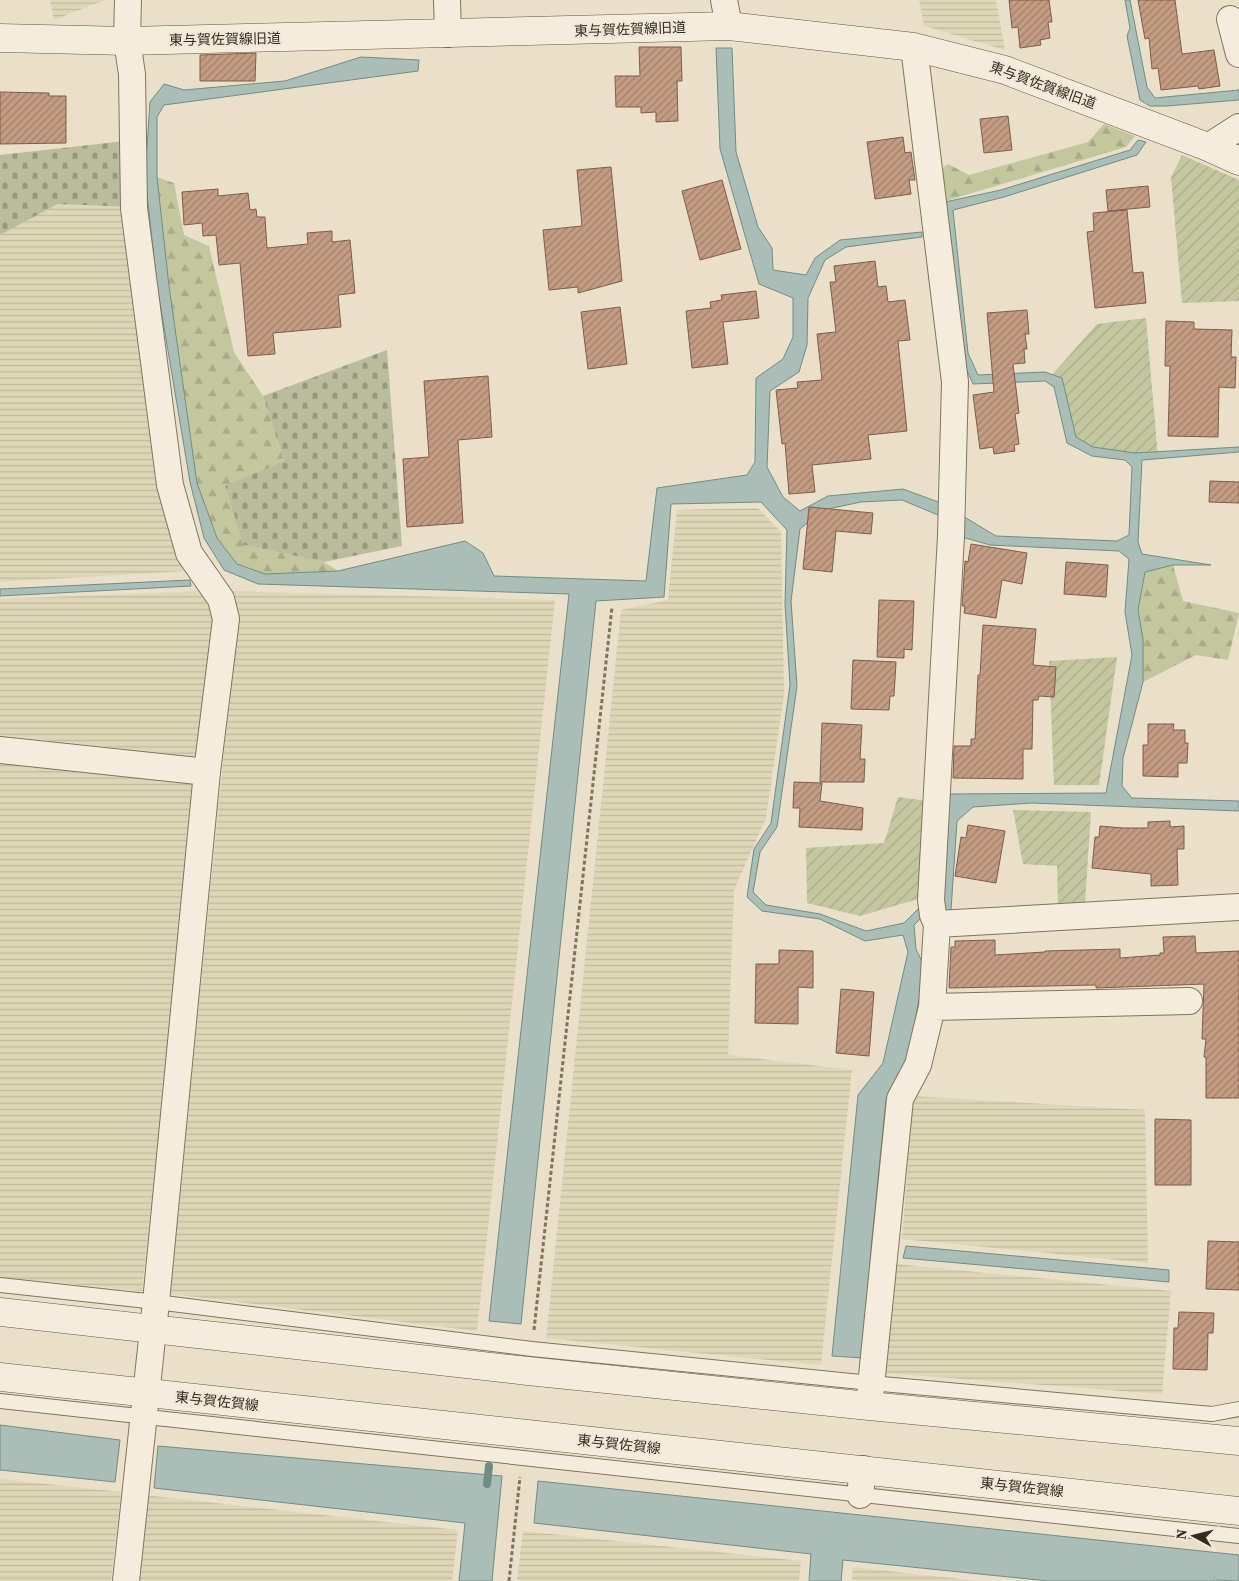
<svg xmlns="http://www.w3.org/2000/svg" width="1239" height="1581" viewBox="0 0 1239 1581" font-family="'Source Serif 4','Noto Sans JP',serif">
  <defs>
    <pattern id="farmland-rules" width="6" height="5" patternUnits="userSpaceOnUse" patternTransform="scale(1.25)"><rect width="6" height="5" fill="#ded7b7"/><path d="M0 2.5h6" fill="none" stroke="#bfb99d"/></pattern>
    <pattern id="forest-firs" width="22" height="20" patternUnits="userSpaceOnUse" patternTransform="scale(1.25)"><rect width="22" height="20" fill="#c3c79e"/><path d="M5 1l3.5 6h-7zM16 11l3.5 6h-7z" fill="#a8ab88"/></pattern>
    <pattern id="cemetery-stones" width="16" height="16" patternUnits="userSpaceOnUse" patternTransform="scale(1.25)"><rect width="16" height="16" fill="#babd9c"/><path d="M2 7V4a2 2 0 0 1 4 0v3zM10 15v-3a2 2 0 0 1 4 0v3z" fill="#989a7f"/></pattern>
    <pattern id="garden-furrows" width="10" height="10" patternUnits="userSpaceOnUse" patternTransform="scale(1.25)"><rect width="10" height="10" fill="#c3c79e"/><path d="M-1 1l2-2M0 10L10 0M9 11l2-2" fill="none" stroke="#a8ab88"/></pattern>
    <pattern id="building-hatch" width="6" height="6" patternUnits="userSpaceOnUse" patternTransform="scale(1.25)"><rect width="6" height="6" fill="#c39c83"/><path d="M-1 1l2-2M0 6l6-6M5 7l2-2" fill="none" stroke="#9f7f6b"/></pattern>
  </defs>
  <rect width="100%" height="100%" fill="#eadfc9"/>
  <path fill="url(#farmland-rules)" d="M 50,0 L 105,0 L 54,20 Z
    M 919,0 L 996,0 L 1005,50 L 924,26 Z
    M 58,204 L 128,207 L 160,487 L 186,571 L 0,582 L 0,235 Z
    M 758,508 L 781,532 L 784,694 L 766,818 L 734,890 L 728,1055 L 852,1070 L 821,1365 L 546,1338 L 621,610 L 668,600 L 677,510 Z
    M 205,591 L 219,621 L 199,757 L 0,735 L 0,599 Z
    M 231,591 L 555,600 L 477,1331 L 170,1294 L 237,621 Z
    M 0,762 L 198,781 L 142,1291 L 0,1277 Z
    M 913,1096 L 1145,1110 L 1148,1263 L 902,1239 Z
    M 896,1264 L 1171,1291 L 1162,1394 L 883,1373 Z
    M 0,1479 L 121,1492 L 111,1581 L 0,1581 Z
    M 145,1495 L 458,1530 L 452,1581 L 137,1581 Z
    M 523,1531 L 801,1561 L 799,1581 L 517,1581 Z
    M 853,1567 L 979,1581 L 852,1581 Z"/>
  <path fill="url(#forest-firs)" d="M 1104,124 L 1135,136 L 1126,147 L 942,202 L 938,171 L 948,164 L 969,175 L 1088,142 Z
    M 157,177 L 174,183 L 184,235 L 209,246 L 234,352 L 263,396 L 284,461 L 244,545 L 324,562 L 338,571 L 265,574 L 237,564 L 217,538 L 197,483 L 169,286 Z
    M 1173,565 L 1183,601 L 1239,613 L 1228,660 L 1196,655 L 1143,682 L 1143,639 L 1138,610 L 1145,571 Z"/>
  <path fill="url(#cemetery-stones)" d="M 125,141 L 128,207 L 58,204 L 0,235 L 0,155 Z
    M 387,350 L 402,546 L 324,562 L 244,545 L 225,486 L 284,461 L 263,396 Z"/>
  <path fill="url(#garden-furrows)" d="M 1182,155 L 1239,180 L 1239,301 L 1182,303 L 1171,177 Z
    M 1146,318 L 1158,457 L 1136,456 L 1073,447 L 1051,376 L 1097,324 Z
    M 1117,657 L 1099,785 L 1054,785 L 1049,661 Z
    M 898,797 L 928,801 L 918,899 L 860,916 L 807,903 L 806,848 L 884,843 Z
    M 1013,810 L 1091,812 L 1085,903 L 1058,903 L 1057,866 L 1023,864 Z"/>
  <path fill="#a9beb7" stroke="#718c84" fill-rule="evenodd" d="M 1125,0 L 1130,0 L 1147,87 L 1155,98 L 1239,90 L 1239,100 L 1167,106 L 1150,106 L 1140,100 L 1127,36 L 1130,28 Z
    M 716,48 L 732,48 L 736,152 L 758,227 L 772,248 L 773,270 L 806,275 L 815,258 L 840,240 L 922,232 L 922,237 L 846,247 L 825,260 L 808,298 L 807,345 L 799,372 L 770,391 L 767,467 L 783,497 L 800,511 L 828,496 L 903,489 L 941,503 L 996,536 L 1117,541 L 1129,535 L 1132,467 L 1125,460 L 1092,456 L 1067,443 L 1054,387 L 1045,381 L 973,384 L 961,357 L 945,202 L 1001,190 L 1130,150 L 1138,140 L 1146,142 L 1137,155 L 1004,197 L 953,210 L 968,353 L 978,375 L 1045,372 L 1062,378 L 1076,437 L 1093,447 L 1135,453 L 1239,447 L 1239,452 L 1142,460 L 1138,542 L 1142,554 L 1211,565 L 1173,565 L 1145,572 L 1138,610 L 1143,639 L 1143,682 L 1123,758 L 1122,786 L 1132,798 L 1239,801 L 1239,811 L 1032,803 L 973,807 L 957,821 L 951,910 L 924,915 L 914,925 L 916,949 L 925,968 L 907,1063 L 886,1100 L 871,1249 L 863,1358 L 832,1356 L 858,1095 L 883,1063 L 908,952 L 903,935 L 865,941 L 820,919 L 762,911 L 747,897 L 754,849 L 771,823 L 790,685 L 785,604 L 787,530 L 761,502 L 671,504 L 664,597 L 596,601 L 521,1324 L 489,1321 L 569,594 L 258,584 L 224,570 L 204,538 L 190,482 L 157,285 L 145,176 L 150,102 L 164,84 L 184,90 L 285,81 L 361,57 L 419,60 L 418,71 L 164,105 L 157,117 L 157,177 L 169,286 L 197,483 L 217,538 L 237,564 L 265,574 L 338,571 L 465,541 L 483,553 L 494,576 L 646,581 L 657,488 L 747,475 L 755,462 L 756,378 L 783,359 L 793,337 L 793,298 L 759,284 L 720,149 ZM 902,500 L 938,515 L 962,537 L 990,545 L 1119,551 L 1129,559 L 1125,612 L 1132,655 L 1106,793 L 949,794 L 941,901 L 918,909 L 904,923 L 866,931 L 820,914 L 766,905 L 753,892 L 760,852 L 777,827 L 797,686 L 791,601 L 800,529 L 823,510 L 861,502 Z
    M 190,580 L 191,586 L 0,596 L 0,589 Z
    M 906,1246 L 1169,1270 L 1169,1282 L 903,1258 Z
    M 0,1425 L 120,1440 L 115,1482 L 0,1470 Z
    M 158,1446 L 502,1476 L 492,1581 L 459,1581 L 465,1523 L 154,1488 Z
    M 538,1481 L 1239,1555 L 1239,1581 L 1215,1580 L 1213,1581 L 1048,1581 L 843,1560 L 841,1581 L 809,1581 L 811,1554 L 534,1523 Z"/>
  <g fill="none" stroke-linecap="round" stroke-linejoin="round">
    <path stroke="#718c84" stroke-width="8" d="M 487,1484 L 489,1466"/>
  </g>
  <path fill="url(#building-hatch)" stroke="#805d48" d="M 1009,0 L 1049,0 L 1052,22 L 1048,22 L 1050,38 L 1040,40 L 1041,45 L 1020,48 L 1018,27 L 1012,28 Z
    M 1138,0 L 1175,0 L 1182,54 L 1214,50 L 1220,86 L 1199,89 L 1198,86 L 1161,90 L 1158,68 L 1152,69 L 1149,38 L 1145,39 Z
    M 639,47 L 681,47 L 682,81 L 677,81 L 678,121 L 656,122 L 656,112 L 641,113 L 641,107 L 616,107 L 615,76 L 640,76 Z
    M 256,53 L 255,81 L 200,81 L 200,55 Z
    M 0,92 L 49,93 L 49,96 L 66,96 L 66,143 L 0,144 Z
    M 1008,116 L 1012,150 L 984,153 L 980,119 Z
    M 903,137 L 905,153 L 911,152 L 915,180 L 909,180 L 911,194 L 875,199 L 867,142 Z
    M 611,167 L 622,281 L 578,293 L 578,287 L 549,290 L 543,230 L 582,226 L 577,170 Z
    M 722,180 L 741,249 L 700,260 L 682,191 Z
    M 1148,186 L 1150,207 L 1108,211 L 1106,190 Z
    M 218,189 L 218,196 L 248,193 L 250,210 L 256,209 L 257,217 L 265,217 L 267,248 L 308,244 L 307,233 L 332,231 L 332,242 L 350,240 L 355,293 L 338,295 L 341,327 L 273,333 L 275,354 L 248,356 L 240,263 L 219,265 L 216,235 L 203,236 L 202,223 L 184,225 L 182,192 Z
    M 1127,210 L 1133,273 L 1143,272 L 1146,303 L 1095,308 L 1087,232 L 1094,231 L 1093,213 Z
    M 875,261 L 878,287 L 886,286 L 888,302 L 905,300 L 910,340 L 898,341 L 907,431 L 868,435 L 871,459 L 812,465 L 815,492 L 789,494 L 785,443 L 782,444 L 776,390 L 798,388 L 797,382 L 822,380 L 817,334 L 836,332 L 830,282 L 836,282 L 834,266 Z
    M 756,291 L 759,318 L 723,322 L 728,364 L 692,368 L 686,311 L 711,308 L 710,302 L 722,300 L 721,295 Z
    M 620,307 L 627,364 L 588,369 L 581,312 Z
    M 1027,310 L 1029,334 L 1025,334 L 1027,349 L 1024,349 L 1025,363 L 1013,364 L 1019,413 L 1015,414 L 1019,444 L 1014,445 L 1015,451 L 994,454 L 993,447 L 980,449 L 973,395 L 994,392 L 987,313 Z
    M 1166,321 L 1194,322 L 1194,329 L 1232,330 L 1231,357 L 1236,357 L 1235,388 L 1219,387 L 1218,437 L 1168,436 L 1170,366 L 1165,366 Z
    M 488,376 L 492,437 L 458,440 L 463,523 L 407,527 L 403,459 L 429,457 L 424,381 Z
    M 1210,481 L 1239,482 L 1239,503 L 1209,502 Z
    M 809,507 L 873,513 L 871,534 L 836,531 L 832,572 L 803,569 Z
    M 971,544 L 1027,553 L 1022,584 L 1002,580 L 996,618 L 964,613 L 965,606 L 962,606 L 965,561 L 968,562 Z
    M 1066,562 L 1108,565 L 1106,597 L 1064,594 Z
    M 879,600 L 914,601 L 912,650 L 904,649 L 904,658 L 877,657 Z
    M 983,625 L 1036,629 L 1033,665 L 1056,667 L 1054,697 L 1039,696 L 1038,700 L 1033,700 L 1032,749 L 1023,749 L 1023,779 L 953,778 L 954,746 L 971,746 L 971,739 L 975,739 L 978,675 L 980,675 Z
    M 853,660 L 896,662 L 894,696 L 890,696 L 889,710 L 851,709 Z
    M 822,723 L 862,725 L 860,759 L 865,759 L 864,782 L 820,782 Z
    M 1148,724 L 1174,724 L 1173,730 L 1185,730 L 1185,743 L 1188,743 L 1187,763 L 1178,763 L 1178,777 L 1143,776 L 1143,745 L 1148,745 Z
    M 794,782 L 822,783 L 820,801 L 863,808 L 862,830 L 799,827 L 800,808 L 793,808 Z
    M 1170,821 L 1170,827 L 1184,826 L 1184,849 L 1177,849 L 1178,885 L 1151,886 L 1151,874 L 1092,868 L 1095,837 L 1099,837 L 1100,826 L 1123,828 L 1148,828 L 1148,822 Z
    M 968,825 L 1005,831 L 996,883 L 955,876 L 961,837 L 966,838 Z
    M 1195,936 L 1196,953 L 1239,951 L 1239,1098 L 1206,1098 L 1206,1057 L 1204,1057 L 1206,1039 L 1202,1039 L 1204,984 L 1096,988 L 1096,985 L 949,988 L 951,947 L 955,947 L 955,941 L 995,940 L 995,955 L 1045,952 L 1045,951 L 1120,949 L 1120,958 L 1160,955 L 1160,953 L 1164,953 L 1163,937 Z
    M 779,950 L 813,951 L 813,988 L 798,987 L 798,1024 L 755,1023 L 756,964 L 779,964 Z
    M 841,989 L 874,992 L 869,1056 L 836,1053 Z
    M 1155,1119 L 1191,1120 L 1191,1185 L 1155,1185 Z
    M 1208,1241 L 1239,1242 L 1239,1290 L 1206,1289 Z
    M 1179,1312 L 1214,1313 L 1213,1333 L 1208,1333 L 1207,1370 L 1173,1369 L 1174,1328 L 1178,1328 Z"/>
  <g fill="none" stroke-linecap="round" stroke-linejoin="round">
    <g stroke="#847260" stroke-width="16">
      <path id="lane" d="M 0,1285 L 156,1302 L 532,1349 L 871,1383 L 1212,1414 L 1239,1409
        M 0,1401 L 1239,1536"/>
    </g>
    <g stroke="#847260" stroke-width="28">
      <path id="street" d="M 447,0 L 448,34
        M 724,0 L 729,26
        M 1230,19 L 1239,54
        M 914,47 L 955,382 L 951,536 L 931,900 L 933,915 L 937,924 L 1239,907
        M 1208,147 L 1239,127
        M 0,750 L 207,772
        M 932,1007 L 1189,1001
        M 869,1406 L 900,1099 L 918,1065 L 932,1007 L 937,924
        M 860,1495 L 863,1469
        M 126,1581 L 156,1302 L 207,772 L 226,619 L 221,599 L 189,553 L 170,485 L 134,208 L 132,74 L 127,41 L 128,0"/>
    </g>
    <g stroke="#665343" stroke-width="29">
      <path id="secondary" d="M 0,38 L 127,41 L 729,26 L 914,47 L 1005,70 L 1208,147 L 1239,161
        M 0,1312 L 528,1371 L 869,1406 L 1239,1441
        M 0,1377 L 1239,1511"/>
    </g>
    <path stroke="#847260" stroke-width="3" stroke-dasharray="4 2.5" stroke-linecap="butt" d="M 534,1330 L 612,607
      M 509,1581 L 520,1477"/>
    <use href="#lane" stroke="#f5eddb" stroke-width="14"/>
    <use href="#street" stroke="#f5eddb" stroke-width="26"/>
    <use href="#secondary" stroke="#f5eddb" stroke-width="28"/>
  </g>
  <g text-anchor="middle" stroke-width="5" stroke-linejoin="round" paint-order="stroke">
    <g font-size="14" fill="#362b22" stroke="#f2e9d8">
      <text transform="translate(630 29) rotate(-2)" y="5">東与賀佐賀線旧道</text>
      <text transform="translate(225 39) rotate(-1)" y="5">東与賀佐賀線旧道</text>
      <text transform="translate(1043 85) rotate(20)" y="5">東与賀佐賀線旧道</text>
      <text transform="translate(217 1401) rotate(6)" y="5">東与賀佐賀線</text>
      <text transform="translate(619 1444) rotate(6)" y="5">東与賀佐賀線</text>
      <text transform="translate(1022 1487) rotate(6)" y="5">東与賀佐賀線</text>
    </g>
  </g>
  <g transform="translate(1194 1536) rotate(277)" stroke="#f2e9d8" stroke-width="4" paint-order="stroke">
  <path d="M0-4L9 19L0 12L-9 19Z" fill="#362b22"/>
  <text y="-8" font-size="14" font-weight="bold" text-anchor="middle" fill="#362b22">N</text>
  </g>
</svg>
